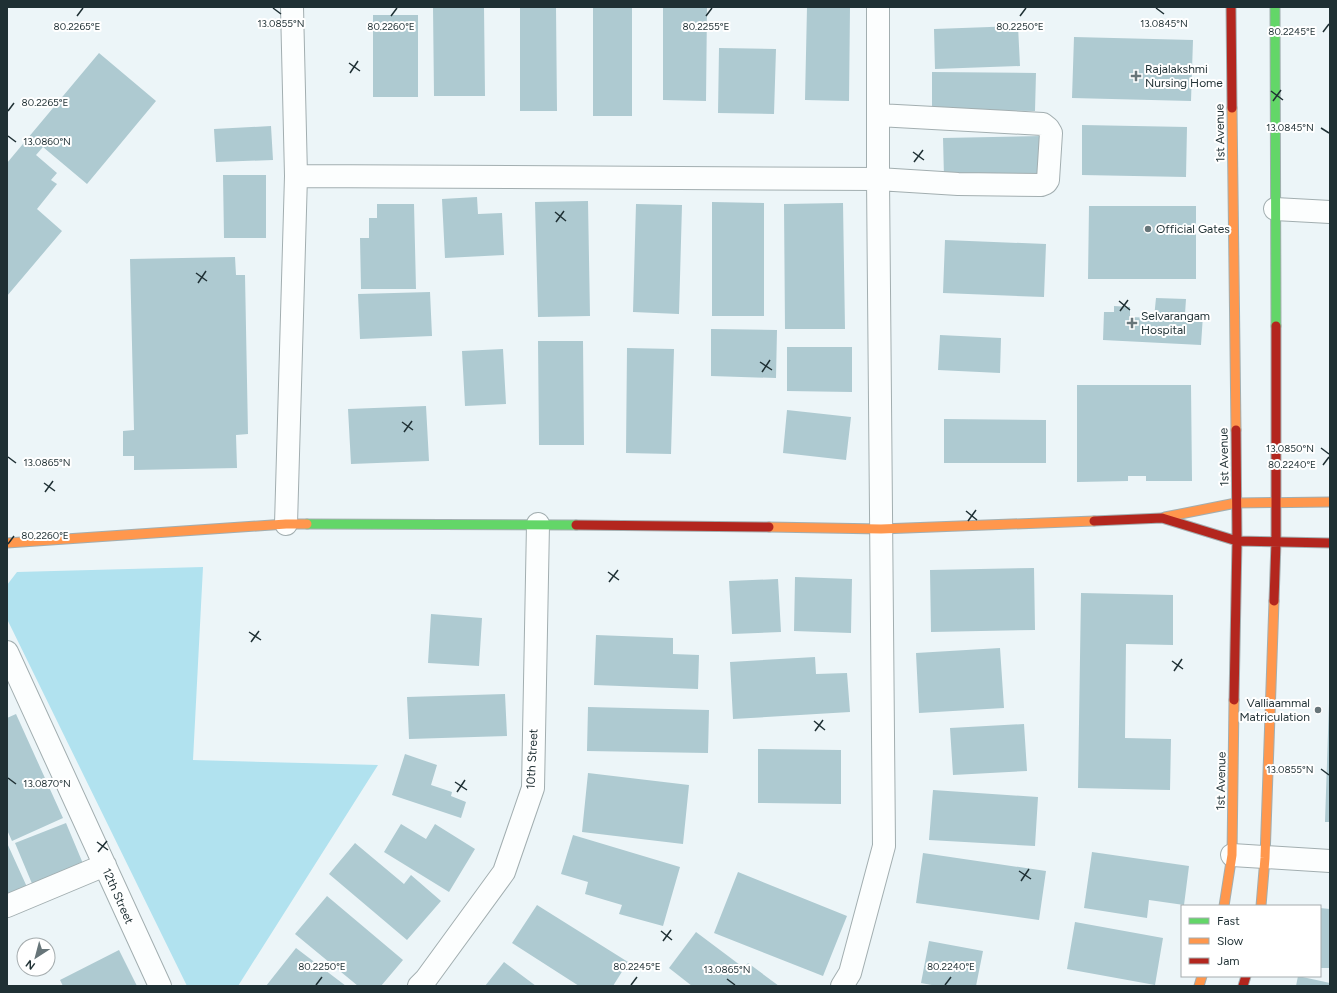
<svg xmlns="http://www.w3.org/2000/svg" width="1337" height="993" viewBox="0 0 1337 993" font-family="Figtree,sans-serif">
  <rect width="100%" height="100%" fill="#ecf5f8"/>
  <path fill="#b1e2ef" d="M 203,567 L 193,760 L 378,765 L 238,986 L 187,986 L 7,619 L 7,585 L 17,572 Z"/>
  <path fill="#aecad1" d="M 433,7 L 484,7 L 485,96 L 434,96 Z
    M 520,7 L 556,7 L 557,111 L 520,111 Z
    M 593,7 L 632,7 L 632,116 L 593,116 Z
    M 663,7 L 707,7 L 706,101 L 663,100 Z
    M 807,7 L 850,7 L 849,101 L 805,100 Z
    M 373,15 L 418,15 L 418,97 L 373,97 Z
    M 1018,26 L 1020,66 L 935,69 L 934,29 Z
    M 1074,37 L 1193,40 L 1191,101 L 1072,98 Z
    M 719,48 L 776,49 L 774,114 L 718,113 Z
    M 99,53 L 156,101 L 87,184 L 43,147 L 36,155 L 57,173 L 51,180 L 57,184 L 37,209 L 62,231 L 7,296 L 7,163 Z
    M 932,72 L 1036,73 L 1035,111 L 932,110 Z
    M 1082,125 L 1187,127 L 1186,177 L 1082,175 Z
    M 271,126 L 273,160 L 216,162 L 214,129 Z
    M 1042,136 L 1043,175 L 944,177 L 943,138 Z
    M 223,175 L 266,175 L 266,238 L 224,238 Z
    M 477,197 L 478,214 L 502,213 L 504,255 L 445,258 L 442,199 Z
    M 588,201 L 590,316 L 538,317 L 535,202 Z
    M 712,202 L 764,203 L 764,316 L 712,316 Z
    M 843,203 L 845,329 L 785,329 L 784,204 Z
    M 377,204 L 414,204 L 416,289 L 361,289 L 360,238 L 369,238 L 369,218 L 377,218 Z
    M 636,204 L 682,205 L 679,314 L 633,312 Z
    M 1089,206 L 1196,206 L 1196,279 L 1088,279 Z
    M 945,240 L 1046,244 L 1044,297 L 943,293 Z
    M 235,257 L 236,275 L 245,275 L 248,434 L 236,435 L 237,468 L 134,470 L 134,456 L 123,456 L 123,431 L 134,430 L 130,259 Z
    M 430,292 L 432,336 L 360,339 L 358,294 Z
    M 1156,298 L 1186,299 L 1185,314 L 1203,315 L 1201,345 L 1103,340 L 1104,312 L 1114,312 L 1114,306 L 1130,307 L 1130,317 L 1154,318 Z
    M 711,329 L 777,330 L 776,378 L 711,376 Z
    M 940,335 L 1001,338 L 1000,373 L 938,370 Z
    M 538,341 L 583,341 L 584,445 L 539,445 Z
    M 787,347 L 852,347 L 852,392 L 787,391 Z
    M 627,348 L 674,349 L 671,454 L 626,453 Z
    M 503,349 L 506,404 L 465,406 L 462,351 Z
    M 1077,385 L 1191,385 L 1192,481 L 1146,481 L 1146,476 L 1128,476 L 1128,481 L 1077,482 Z
    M 426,406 L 429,461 L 351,464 L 348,409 Z
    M 787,410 L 851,417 L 846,460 L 783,453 Z
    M 944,419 L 1046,420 L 1046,463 L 944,463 Z
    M 1034,568 L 1035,630 L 931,632 L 930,570 Z
    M 795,577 L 852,579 L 851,633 L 794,631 Z
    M 778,579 L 781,632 L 732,634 L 729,581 Z
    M 1081,593 L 1173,595 L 1173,645 L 1126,644 L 1125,738 L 1171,739 L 1170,790 L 1078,788 Z
    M 431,614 L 482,618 L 479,666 L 428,663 Z
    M 596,635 L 673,638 L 673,654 L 699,655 L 698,689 L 594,685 Z
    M 1000,648 L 1004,708 L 919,713 L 916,653 Z
    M 815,657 L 816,674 L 847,673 L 850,712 L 733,719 L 730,662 Z
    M 505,694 L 507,736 L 409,739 L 407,697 Z
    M 1329,703 L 1330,703 L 1330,822 L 1325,822 Z
    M 588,707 L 709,710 L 708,753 L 587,751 Z
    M 16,714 L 63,818 L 12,841 L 7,830 L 7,718 Z
    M 1024,724 L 1027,771 L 953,775 L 950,728 Z
    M 758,749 L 841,750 L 841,804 L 758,803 Z
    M 405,754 L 437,765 L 431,785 L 452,792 L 451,796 L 466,802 L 461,818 L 392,795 Z
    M 588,773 L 689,785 L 683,844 L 582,832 Z
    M 933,790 L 1038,797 L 1035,846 L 929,840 Z
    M 66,823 L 84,866 L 33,886 L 15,843 Z
    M 401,824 L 426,839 L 435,824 L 475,849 L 449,892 L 384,852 Z
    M 573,835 L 680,867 L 663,926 L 619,914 L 622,905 L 585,894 L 588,882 L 561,874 Z
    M 7,843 L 27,887 L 7,895 Z
    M 355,843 L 404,884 L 411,875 L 441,901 L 407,940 L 329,874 Z
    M 1092,852 L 1189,866 L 1184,905 L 1149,900 L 1147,918 L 1084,908 Z
    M 923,853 L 1046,871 L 1039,920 L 916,903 Z
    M 738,872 L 847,916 L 823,976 L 714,933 Z
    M 327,896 L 403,960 L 381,986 L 358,986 L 295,934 Z
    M 537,905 L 628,962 L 613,986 L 579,986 L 512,943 Z
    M 1320,908 L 1330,909 L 1330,968 L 1320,968 Z
    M 1075,922 L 1163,938 L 1155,985 L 1067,969 Z
    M 696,932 L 744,968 L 748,963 L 779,986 L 692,986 L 669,968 Z
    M 929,941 L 983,951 L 976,986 L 937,986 L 921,983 Z
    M 296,948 L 346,986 L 266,986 Z
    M 119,950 L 137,986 L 63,986 L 60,980 Z
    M 504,962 L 536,986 L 485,986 Z
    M 1298,976 L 1330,983 L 1330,986 L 1296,986 Z"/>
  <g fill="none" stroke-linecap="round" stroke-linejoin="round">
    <g stroke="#a2aeb0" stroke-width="24">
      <path id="street" d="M 296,176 L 878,179 L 958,184 L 1041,185 L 1046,183 L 1048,180 L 1051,133 L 1048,128 L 1043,124 L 878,115
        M 1275,209 L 1330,212
        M 286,524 L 296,176 L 292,7
        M 7,652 L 160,986
        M 1232,855 L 1330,861
        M 7,906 L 105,865
        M 419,986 L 426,979 L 504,872 L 533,788 L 538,524
        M 842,986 L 850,973 L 884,846 L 878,179 L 878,7"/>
    </g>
    <g stroke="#a2aeb0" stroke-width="11">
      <path id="fast" d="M 1275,7 L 1276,326
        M 307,524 L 576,525"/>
    </g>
    <g stroke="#a2aeb0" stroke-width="11">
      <path id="slow" d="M 1232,108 L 1236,430
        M 1165,517 L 1236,503 L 1330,502
        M 769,527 L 881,529 L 1094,521
        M 7,543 L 286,524 L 307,524
        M 1224,906 L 1232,855 L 1234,700
        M 1261,906 L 1265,858 L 1274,601
        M 1199,986 L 1202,976"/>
    </g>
    <g stroke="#a2aeb0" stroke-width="11">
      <path id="jam" d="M 1231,7 L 1232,108
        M 1094,521 L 1162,518 L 1237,541 L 1330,543
        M 576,525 L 769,527
        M 1274,601 L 1276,542 L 1276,326
        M 1234,700 L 1237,541 L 1236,430
        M 1243,986 L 1246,976"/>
    </g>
    <use href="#street" stroke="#fcfefe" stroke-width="22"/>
    <use href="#fast" stroke="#63d668" stroke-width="9"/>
    <use href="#slow" stroke="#ff974d" stroke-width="9"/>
    <use href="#jam" stroke="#b3261e" stroke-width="9"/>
  </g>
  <path fill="none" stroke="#1f3034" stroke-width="1.5" d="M 273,8 L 281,14M 1156,8 L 1164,14M 77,16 L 83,8M 391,16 L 397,8M 706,16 L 712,8M 1020,16 L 1026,8M 1323,32 L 1329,24M 349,63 L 360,71M 350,73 L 358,61M 1271,91 L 1283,100M 1273,101 L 1281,90M 8,111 L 14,103M 1321,128 L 1329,133M 8,136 L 16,142M 913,152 L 924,160M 914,162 L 923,150M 555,212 L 566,221M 556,222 L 564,211M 196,273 L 207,281M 198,283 L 206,271M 1119,301 L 1130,310M 1120,311 L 1128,300M 760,362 L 772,370M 762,372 L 770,360M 402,422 L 413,430M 404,432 L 412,421M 1321,448 L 1329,454M 8,457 L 16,463M 1323,465 L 1329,457M 44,483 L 55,491M 45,492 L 53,481M 966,511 L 977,520M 968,521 L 976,510M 8,544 L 14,536M 608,572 L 619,580M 609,582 L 618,570M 249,632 L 261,640M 251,642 L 259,631M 1172,661 L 1183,669M 1174,671 L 1182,659M 814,721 L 825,730M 815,731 L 823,720M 1321,769 L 1329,775M 8,778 L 16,784M 455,782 L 467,790M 457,792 L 465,780M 97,842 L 108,850M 98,852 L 107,841M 1019,871 L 1031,879M 1021,881 L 1029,869M 661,931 L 672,940M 663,941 L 671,930M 727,979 L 735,985M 316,985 L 322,977M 631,985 L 637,977M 945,985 L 951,977"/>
  <g fill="#677579" stroke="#fff" stroke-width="1.5">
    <path d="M1134 70h4v4h4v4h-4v4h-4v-4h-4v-4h4z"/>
    <circle cx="1148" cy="229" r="4"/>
    <path d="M1130 317h4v4h4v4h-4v4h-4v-4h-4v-4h4z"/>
    <circle cx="1318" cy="710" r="4"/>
  </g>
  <g text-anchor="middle" stroke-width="4" stroke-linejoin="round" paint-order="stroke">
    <g font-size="12" fill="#1f3034" stroke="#fff" text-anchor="start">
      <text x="1145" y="73">Rajalakshmi<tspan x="1145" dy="14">Nursing Home</tspan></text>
      <text x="1156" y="233">Official Gates</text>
      <text x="1141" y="320">Selvarangam<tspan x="1141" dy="14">Hospital</tspan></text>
      <text x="1310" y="707" text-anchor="end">Valliaammal<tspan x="1310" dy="14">Matriculation</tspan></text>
    </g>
    <g font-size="12" fill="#1f3034" stroke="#fff">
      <text transform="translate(1220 133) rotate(-91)" y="4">1st Avenue</text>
      <text transform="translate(1224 457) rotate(-91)" y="4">1st Avenue</text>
      <text transform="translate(532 759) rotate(-87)" y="4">10th Street</text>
      <text transform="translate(1221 781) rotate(-89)" y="4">1st Avenue</text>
      <text transform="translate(118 896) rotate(66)" y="4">12th Street</text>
    </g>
  </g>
  <g font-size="10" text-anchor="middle" fill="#1f3034" stroke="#fff" stroke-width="4" stroke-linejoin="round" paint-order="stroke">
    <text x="281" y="27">13.0855°N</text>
    <text x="1164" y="27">13.0845°N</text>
    <text x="77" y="30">80.2265°E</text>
    <text x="391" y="30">80.2260°E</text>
    <text x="1020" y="30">80.2250°E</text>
    <text x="706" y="30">80.2255°E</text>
    <text x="1292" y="35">80.2245°E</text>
    <text x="45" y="106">80.2265°E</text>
    <text x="1290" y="131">13.0845°N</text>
    <text x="47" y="145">13.0860°N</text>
    <text x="1290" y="452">13.0850°N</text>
    <text x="47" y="466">13.0865°N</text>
    <text x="1292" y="468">80.2240°E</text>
    <text x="45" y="539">80.2260°E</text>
    <text x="1290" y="773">13.0855°N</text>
    <text x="47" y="787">13.0870°N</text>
    <text x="322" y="970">80.2250°E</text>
    <text x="637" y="970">80.2245°E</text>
    <text x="951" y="970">80.2240°E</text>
    <text x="727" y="973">13.0865°N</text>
  </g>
  <rect width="1337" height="993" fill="none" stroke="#1f3034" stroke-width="16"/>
  <rect x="1181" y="905" width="140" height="72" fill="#ffffff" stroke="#a5acae"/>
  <rect x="1189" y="918" width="20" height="6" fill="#63d668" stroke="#a5acae"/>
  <text x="1217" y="925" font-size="12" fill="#1f3034">Fast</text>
  <rect x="1189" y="938" width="20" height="6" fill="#ff974d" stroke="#a5acae"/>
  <text x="1217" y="945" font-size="12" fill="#1f3034">Slow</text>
  <rect x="1189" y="958" width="20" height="6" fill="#b3261e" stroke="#a5acae"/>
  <text x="1217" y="965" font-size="12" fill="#1f3034">Jam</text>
  <g transform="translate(36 957) rotate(216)"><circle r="19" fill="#ffffff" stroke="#a5acae"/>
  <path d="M0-3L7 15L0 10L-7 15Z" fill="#677579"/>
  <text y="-6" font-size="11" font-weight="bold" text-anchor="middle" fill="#1f3034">N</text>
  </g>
</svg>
